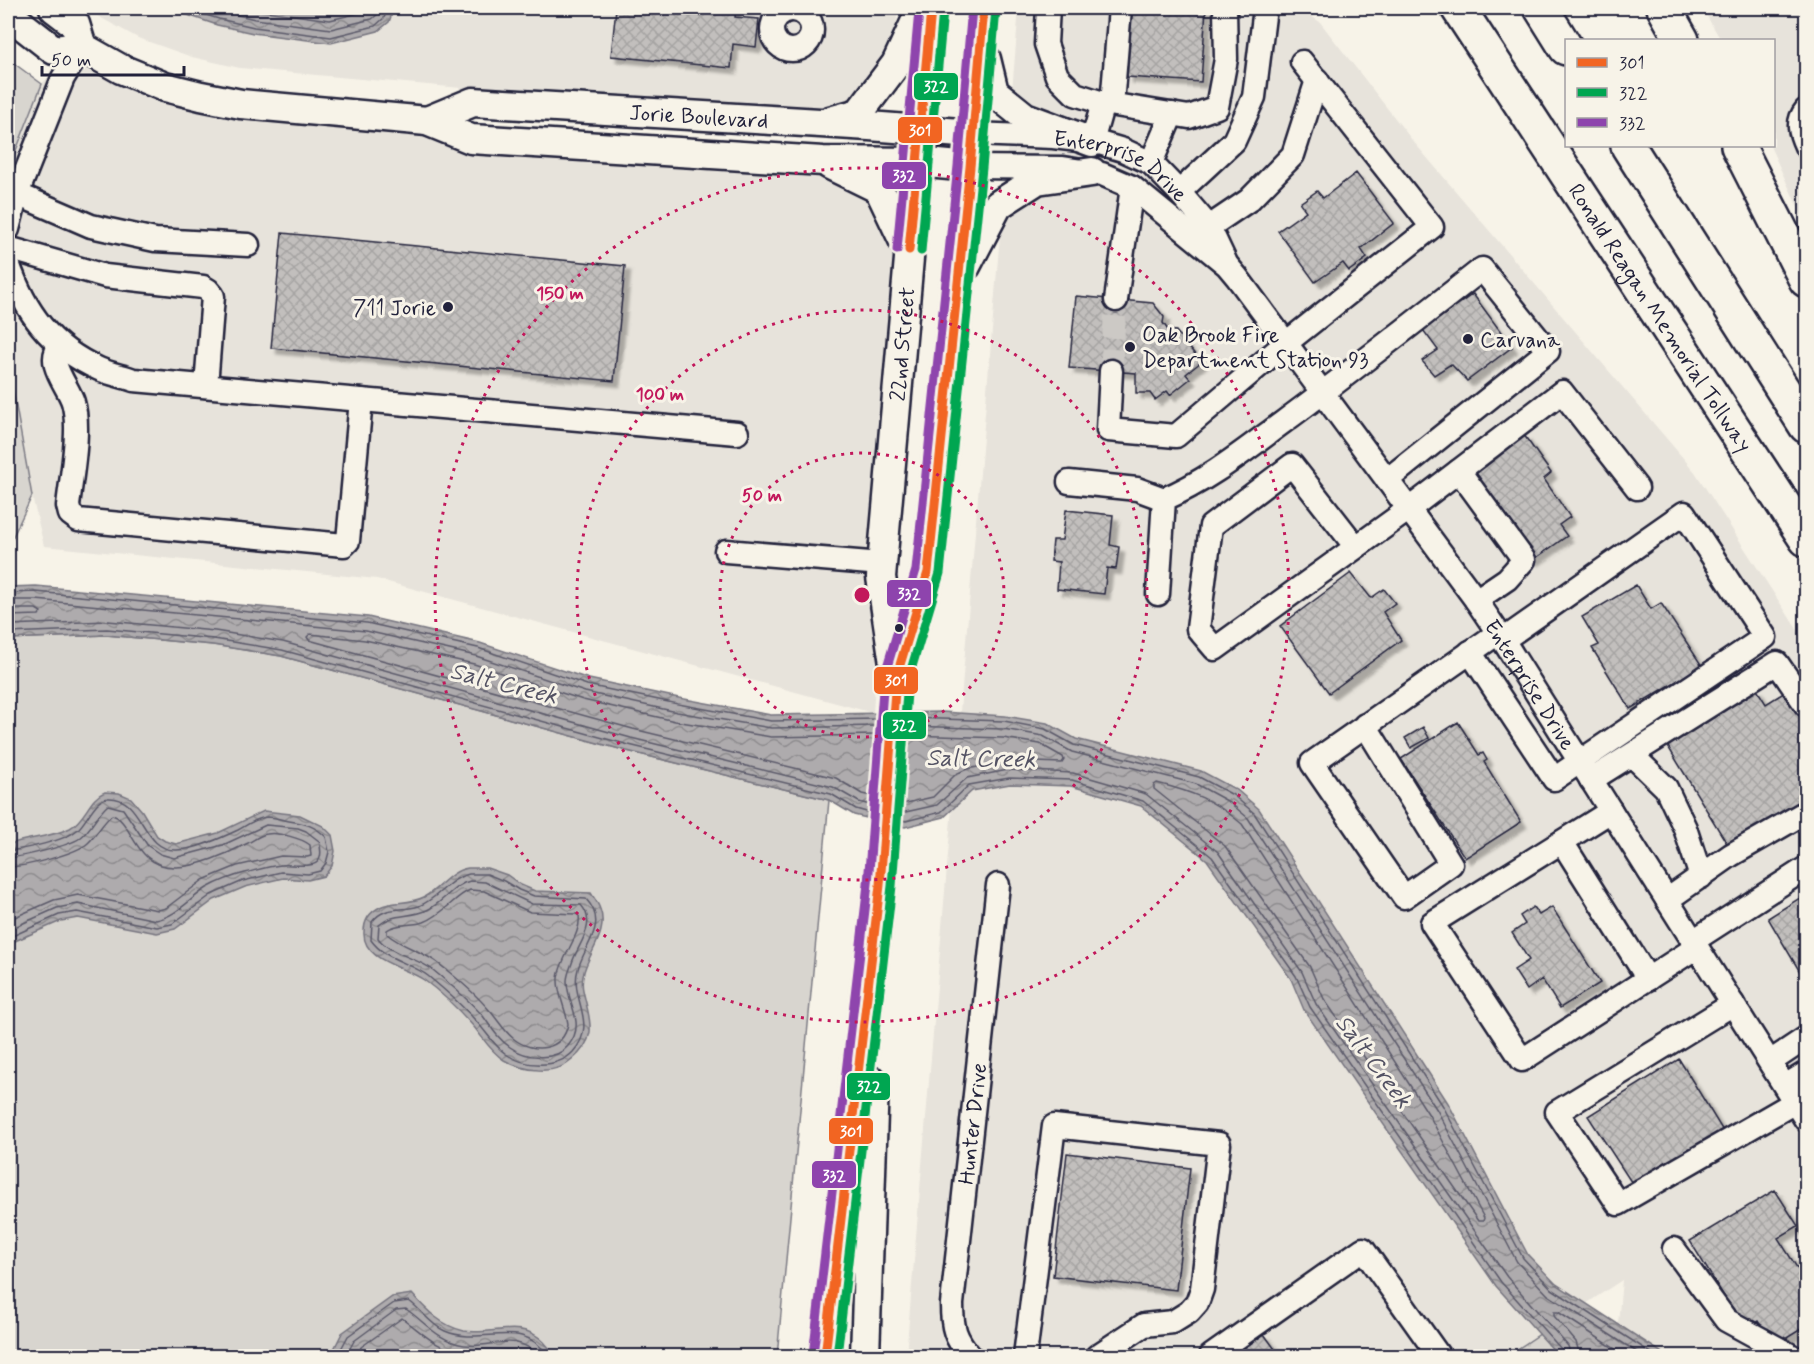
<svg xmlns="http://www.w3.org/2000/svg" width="1814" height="1364" viewBox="0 0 1814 1364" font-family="Mynerve,sans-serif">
  <defs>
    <pattern id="park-crowns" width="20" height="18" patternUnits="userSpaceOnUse" patternTransform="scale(1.5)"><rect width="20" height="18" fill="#d8d5cf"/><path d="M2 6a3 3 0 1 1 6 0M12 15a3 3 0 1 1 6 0" fill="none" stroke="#b9b7b3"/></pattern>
    <pattern id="water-waves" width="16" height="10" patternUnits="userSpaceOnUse" patternTransform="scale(1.5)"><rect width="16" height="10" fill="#aeabad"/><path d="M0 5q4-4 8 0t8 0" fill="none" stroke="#8d8b8e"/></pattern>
    <pattern id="building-cross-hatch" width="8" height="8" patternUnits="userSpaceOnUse" patternTransform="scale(1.5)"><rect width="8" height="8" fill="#c2bfbd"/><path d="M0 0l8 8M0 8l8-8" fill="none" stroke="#a6a4a3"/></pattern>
    <filter id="shadow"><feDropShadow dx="5.5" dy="5.5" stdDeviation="1.5" flood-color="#0004"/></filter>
  </defs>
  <rect width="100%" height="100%" fill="#f7f3e8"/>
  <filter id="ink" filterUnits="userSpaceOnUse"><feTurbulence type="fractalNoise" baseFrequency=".0167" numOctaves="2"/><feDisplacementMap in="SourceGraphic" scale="12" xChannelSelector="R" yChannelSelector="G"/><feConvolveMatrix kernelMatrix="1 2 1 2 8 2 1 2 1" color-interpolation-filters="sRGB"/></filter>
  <g filter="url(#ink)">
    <path fill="#e7e3db" d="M 83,8 L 898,8 L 895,37 L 866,97 L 831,108 L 527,94 L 240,68 L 192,57 L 138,38 Z
      M 1019,8 L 1299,8 L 1320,22 L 1412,140 L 1695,472 L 1806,643 L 1806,1356 L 1615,1356 L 1622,1280 L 1507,1356 L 906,1356 Z
      M 1702,8 L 1806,8 L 1806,225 L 1770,146 L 1774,146 L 1774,40 L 1721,40 Z
      M 69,54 L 243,114 L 906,181 L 873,713 L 377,579 L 44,546 L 32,496 L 8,362 L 8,171 L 42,84 Z"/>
    <path fill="#d8d5cf" stroke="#7d7c85" stroke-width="1.5" d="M 8,59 L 42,84 L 8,171 Z
      M 8,362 L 32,496 L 8,547 Z
      M 106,635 L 213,645 L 281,656 L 627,751 L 829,800 L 777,1356 L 8,1356 L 8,639 Z"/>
    <path fill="url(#park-crowns)" stroke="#7d7c85" stroke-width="1.5" d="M 1540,1334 L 1560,1356 L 1507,1356 Z"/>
    <path fill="url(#water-waves)" stroke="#76747f" stroke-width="1.5" d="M 167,8 L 394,8 L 389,22 L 378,31 L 331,43 L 253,33 L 217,25 Z
      M 36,586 L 368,617 L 480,643 L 589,679 L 679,698 L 771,715 L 942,712 L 1005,716 L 1047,723 L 1076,739 L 1201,771 L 1237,790 L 1259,809 L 1448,1103 L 1528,1255 L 1556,1284 L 1667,1356 L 1560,1356 L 1557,1354 L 1496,1286 L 1304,1010 L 1291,979 L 1207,860 L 1141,806 L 1071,786 L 1010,784 L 972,791 L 944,817 L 905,827 L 854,815 L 829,800 L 627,751 L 281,656 L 213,645 L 106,635 L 8,639 L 8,587 Z
      M 105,792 L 119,793 L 131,798 L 142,811 L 157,836 L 165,841 L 176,844 L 218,833 L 264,811 L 300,815 L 323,826 L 332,835 L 335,851 L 332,866 L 324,876 L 308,880 L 283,878 L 245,887 L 214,900 L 175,929 L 157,933 L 78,918 L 61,921 L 8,944 L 8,845 C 27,837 51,838 70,828 C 86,819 89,798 105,792 Z
      M 468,868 L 487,868 L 507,875 L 521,885 L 535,891 L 591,893 C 594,898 598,903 600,909 C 611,938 577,962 583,990 C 589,1020 600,1036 572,1060 C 555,1076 523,1071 504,1060 C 491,1052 483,1038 474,1027 C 459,1010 442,993 424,980 C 406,967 362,961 364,932 C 364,920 370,912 380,907 C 393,900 409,905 424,897 C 441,888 449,871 468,868 Z
      M 412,1294 C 427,1311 442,1326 464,1331 C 492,1336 521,1318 544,1342 C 548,1347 552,1350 555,1356 L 336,1356 L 334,1349 L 342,1333 L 392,1297 Z"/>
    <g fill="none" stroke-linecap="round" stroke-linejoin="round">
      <path stroke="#5a5969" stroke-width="1.5" d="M 183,8 L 219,19 L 254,27 L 331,37 L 375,26 L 384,18 L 388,8
        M 207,8 L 255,19 L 331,29 L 372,19 L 378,14 L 381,8
        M 243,8 L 330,20 L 367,11 L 371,8
        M 8,593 L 36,592 L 367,623 L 478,648 L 587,685 L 678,704 L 771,721 L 877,719
        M 8,600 L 36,600 L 366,631 L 476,656 L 585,692 L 677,712 L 771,728 L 876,726
        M 8,609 L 36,609 L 41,612 L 39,615 L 8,616
        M 8,625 L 108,621 L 215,631 L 283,642 L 631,738 L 833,787 L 859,802 L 870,805
        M 8,633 L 107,629 L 214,639 L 282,650 L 629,745 L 831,794 L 856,809 L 870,813
        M 909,718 L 1004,721 L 1045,729 L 1074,745 L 1199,777 L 1233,795 L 1254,813 L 1443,1106 L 1523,1258 L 1552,1289 L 1656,1356
        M 908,726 L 1003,729 L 1043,736 L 1072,752 L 1196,784 L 1229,802 L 1248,818 L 1437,1110 L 1517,1262 L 1548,1295 L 1643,1356
        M 1157,783 C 1193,792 1214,800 1242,824 L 1429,1115 L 1484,1218 L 1483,1221 L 1478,1221 L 1324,999 L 1310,967 L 1225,846 L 1154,789 L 1154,785 Z
        M 871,796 L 862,794 L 836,778 L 633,729 L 309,640 L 307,637 L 310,634 L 365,640 L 474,664 L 583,700 L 675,721 L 771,737 L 876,735
        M 902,804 L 933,797 L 956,774 L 967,769 L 1010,761 L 1062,763 L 1064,760 L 1063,757 L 1040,744 L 1003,738 L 907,735
        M 901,813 L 937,805 L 967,778 L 1008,770 L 1073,773 L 1146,794 L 1218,852 L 1302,972 L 1316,1004 L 1507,1277 L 1568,1346 L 1571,1356
        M 901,820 L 906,821 L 941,812 L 969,785 L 1009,778 L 1072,780 L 1143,801 L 1212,857 L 1296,976 L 1310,1007 L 1501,1282 L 1562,1350 L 1563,1356
        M 8,851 C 24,849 65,841 77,830 C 87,822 95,798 108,798 C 144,796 141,852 177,850 C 195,850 221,838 238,830 C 247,825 256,818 267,817 C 275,817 282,820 289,821 C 305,823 315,826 326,837 L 329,852 L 326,863 L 320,871 L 308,874 L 281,872 L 243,881 L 211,895 L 172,924 L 157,927 L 77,912 L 59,915 L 8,938
        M 8,858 C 22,857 69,846 80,838 C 92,829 97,814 108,805 L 123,809 L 148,846 L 160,854 L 174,858 L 223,845 L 266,825 L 298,828 L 306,831 L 319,841 C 328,875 301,863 281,865 C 269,866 257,870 245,873 C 233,876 218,882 207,888 C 189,899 177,916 156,920 L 78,904 L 57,908 L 8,930
        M 8,867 C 24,867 76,854 88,843 C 97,835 102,823 112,815 C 133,820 133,868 176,867 C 197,867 227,854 246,844 C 253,841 259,835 267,834 C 278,832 301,838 310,845 L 311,856 L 307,857 L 281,856 L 237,866 L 203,880 L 166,908 L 158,910 L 78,895 L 54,900 L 8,920
        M 469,874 L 487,874 L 504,881 L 519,890 L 534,896 L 586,899 C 609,924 585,944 578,969 C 569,999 599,1023 573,1052 C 557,1069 524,1067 506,1054 C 493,1045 486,1031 475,1020 C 461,1004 445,990 428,976 C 410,962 385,960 371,940 L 372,922 C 384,905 401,912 419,906 C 438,899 449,878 469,874 Z
        M 470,881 L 485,882 L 532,904 L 581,905 C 598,924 578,944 572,963 C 570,969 567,975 567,981 C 567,1005 587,1023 568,1046 C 555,1062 525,1058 510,1047 C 498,1039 491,1027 483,1016 C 468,999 450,984 433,970 C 416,957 391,955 378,938 L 379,925 C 392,913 411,918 427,910 C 443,903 454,884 470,881 Z
        M 470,890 L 484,891 L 530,912 L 576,914 L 579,916 C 582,934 560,958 558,978 C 557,994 566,1009 568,1024 C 563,1051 533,1054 514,1039 C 504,1031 498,1020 490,1011 C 475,993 457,978 439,964 C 423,951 402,947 387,934 L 387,930 C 396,923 412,926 424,922 C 443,915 455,896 470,890 Z
        M 341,1356 L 341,1349 L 348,1336 L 394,1303 L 409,1301 C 421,1309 430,1325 445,1331 C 483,1347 522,1316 548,1356
        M 349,1356 L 349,1350 L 354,1341 L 396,1310 L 406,1309 C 425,1322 438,1341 464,1345 C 494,1349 513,1330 539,1356
        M 358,1356 L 361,1347 L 402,1318 C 423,1333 435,1348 462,1353 C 482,1357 508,1343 526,1356
        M 1580,1356 L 1576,1342 L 1554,1316 L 1554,1312 L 1558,1312 L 1626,1356"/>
    </g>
    <path fill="url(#building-cross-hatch)" stroke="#22223b" stroke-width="1.5" filter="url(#shadow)" d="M 616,8 L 736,8 L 735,17 L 759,19 L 756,47 L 733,44 L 731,68 L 611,56 Z
      M 1132,8 L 1206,8 L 1201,82 L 1127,77 Z
      M 1356,173 L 1394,223 L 1361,249 L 1367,258 L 1349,271 L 1343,263 L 1315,282 L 1278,231 L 1306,211 L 1300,203 L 1317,191 L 1323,198 Z
      M 282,233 L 625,266 L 614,381 L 271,348 Z
      M 1473,294 L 1512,347 L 1467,381 L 1451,364 L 1434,375 L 1422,361 L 1438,350 L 1423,330 Z
      M 1076,296 L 1153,303 L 1164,317 L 1163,323 L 1168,330 L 1176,331 L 1201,362 L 1186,374 L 1190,379 L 1170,395 L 1167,391 L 1155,400 L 1150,393 L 1136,393 L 1136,373 L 1069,368 Z
      M 1524,435 L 1551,473 L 1544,479 L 1570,517 L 1559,525 L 1567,536 L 1533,560 L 1471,474 Z
      M 1066,510 L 1113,515 L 1110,545 L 1119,547 L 1116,569 L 1107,568 L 1104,594 L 1057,589 L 1059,562 L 1051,561 L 1053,540 L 1062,540 Z
      M 1351,573 L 1371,598 L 1384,589 L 1395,603 L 1383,612 L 1401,640 L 1329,693 L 1280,626 Z
      M 1636,585 L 1651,609 L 1661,603 L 1702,666 L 1630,709 L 1592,648 L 1599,645 L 1582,617 Z
      M 1756,688 L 1766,704 L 1790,689 L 1806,716 L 1806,802 L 1732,852 L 1667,745 Z
      M 1458,722 L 1479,755 L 1483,753 L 1487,760 L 1484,762 L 1521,822 L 1465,858 L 1401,759 Z
      M 1423,727 L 1429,738 L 1411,748 L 1405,738 Z
      M 1806,894 L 1806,982 L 1768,918 Z
      M 1533,907 L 1539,915 L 1552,907 L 1600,983 L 1560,1008 L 1542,979 L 1527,990 L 1514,970 L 1529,960 L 1512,933 L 1525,924 L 1520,916 Z
      M 1679,1059 L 1723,1131 L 1635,1188 L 1588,1116 Z
      M 1067,1153 L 1190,1168 L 1176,1290 L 1053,1276 Z
      M 1775,1190 L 1798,1226 L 1778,1238 L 1801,1274 L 1806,1270 L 1806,1326 L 1774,1346 L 1758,1321 L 1744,1329 L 1690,1241 Z
      M 1264,1334 L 1280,1356 L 1232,1356 Z"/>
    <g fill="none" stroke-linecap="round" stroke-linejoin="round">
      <path stroke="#ccc9c5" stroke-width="22" stroke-dasharray="22 11" stroke-linecap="butt" d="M 1111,371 L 1116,300"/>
      <g stroke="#22223b" stroke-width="27">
        <g id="minor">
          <path d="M 1048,8 L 1046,44 L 1057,76 L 1075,94 L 1103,103 L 1092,142"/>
          <circle cx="792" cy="30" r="20"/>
          <path d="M 1103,103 L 1189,117 L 1217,107 L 1226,59 L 1225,8"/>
          <path d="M 1112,104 L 1120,8"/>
          <path d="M 1806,110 C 1796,122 1800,133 1806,146"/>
          <path id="s1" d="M 973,134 L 1053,137 L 1096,142 L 1123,150 L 1151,163 L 1179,192 L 1209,227 L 1225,261"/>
          <path d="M 1151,163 L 1172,114"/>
          <path id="s2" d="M 970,167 L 1063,168 L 1102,174 L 1132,187 L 1227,265 L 1237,277 L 1476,600 L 1503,640 L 1806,1120"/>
          <path d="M 1179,192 L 1234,141 L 1254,97 L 1265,8"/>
          <path d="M 17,194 L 91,226 L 155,240 L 248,245"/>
          <path d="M 1209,227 L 1249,200 L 1293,155 L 1317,80"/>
          <path d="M 8,229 L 17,194 L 63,78 L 82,47"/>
          <path d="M 8,248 L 105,276 L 203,287 L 208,290 L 213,296 L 206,386"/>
          <path d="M 8,263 C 25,312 50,347 99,369 C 110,374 123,376 134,380 L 737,433"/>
          <path d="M 1116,300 L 1132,187"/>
          <path d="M 60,347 C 45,361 68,386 73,402 C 81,429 71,478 68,506 L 70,514 L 78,520 L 344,545 L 348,541 L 361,400"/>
          <path d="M 1111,371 L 1108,430 L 1176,436 L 1286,343 L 1432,227 L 1302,62"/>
          <path d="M 1459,471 L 1524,560 L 1507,579 L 1476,600"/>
          <path d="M 1069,482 L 1137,489 L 1164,499"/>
          <path d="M 1356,547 L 1292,465 L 1211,526 L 1198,629 L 1215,649 L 1409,509 L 1562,392 L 1637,488"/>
          <path d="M 726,551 L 882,564"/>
          <path d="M 1158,594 L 1164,499 C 1207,481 1244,451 1282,423 C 1350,373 1416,321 1482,269 L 1548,351 L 1387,480"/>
          <path d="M 1470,652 L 1554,779 L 1765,637 L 1684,513 L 1503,640"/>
          <path d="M 1365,725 L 1451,864 L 1404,897 L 1312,763 C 1374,719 1436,676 1498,633"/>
          <path d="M 1632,755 L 1666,788 L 1685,828 L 1701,877"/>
          <path d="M 1591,780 L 1777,663 L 1806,705"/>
          <path d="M 1611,811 L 1432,923 L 1522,1060 L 1697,947"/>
          <path d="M 1562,842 L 1648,979"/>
          <path d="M 1667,900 L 1731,855 L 1806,812"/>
          <path d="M 1693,941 L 1806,868"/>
          <path d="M 1733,1004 L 1557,1112 L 1618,1204 L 1795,1102"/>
          <path d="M 1770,1062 L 1806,1038"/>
          <path d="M 1785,1086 L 1806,1073"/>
          <path d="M 1674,1249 L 1726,1320 L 1792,1356"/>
          <path id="s3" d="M 970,1356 C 955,1338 952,1328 952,1304 L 998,885"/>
          <path d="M 1025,1356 L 1054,1126 L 1219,1144 L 1202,1289 L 1197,1303 L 1189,1312 L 1173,1322 L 1144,1325 L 1097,1356"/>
          <path d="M 1211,1356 L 1363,1249 L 1439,1356"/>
        </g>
      </g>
      <g stroke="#22223b" stroke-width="33">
        <g id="major">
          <path d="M 54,8 L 75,24 L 82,47"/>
          <path d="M 8,14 L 54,50 L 82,47 L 121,69 L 165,87 L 201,96 L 241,104 L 427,121 L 471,139 L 823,161 L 917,162 L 970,167"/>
          <path d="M 986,59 L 994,92 L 1025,117 L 1092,142"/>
          <path id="s4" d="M 427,121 L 473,102 L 869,126 L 973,134"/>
          <path d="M 830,121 L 859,113 L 896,64 L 922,8"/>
          <path d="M 830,165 L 879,189 L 909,252"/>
          <path d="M 966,266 L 998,205 L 1037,180 L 1092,172"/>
          <path id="s5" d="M 895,670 L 881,577 L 931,8"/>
          <path d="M 825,1356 L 880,885 L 896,678 L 928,572 L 970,167 L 984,8"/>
          <path d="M 865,1356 L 874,1082"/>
        </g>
      </g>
      <g stroke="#22223b" stroke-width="38">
        <g id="highway">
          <path id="s6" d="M 1458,8 L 1806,539"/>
          <path d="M 1541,8 L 1566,48"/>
          <path d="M 1664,8 L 1682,40"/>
          <path d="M 1628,146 L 1806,426"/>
          <path d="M 1738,146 L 1806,280"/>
        </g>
      </g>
      <use href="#minor" stroke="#f7f3e8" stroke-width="22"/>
      <use href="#major" stroke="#f7f3e8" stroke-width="28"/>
      <use href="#highway" stroke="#f7f3e8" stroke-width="33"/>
      <g stroke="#f7f3e8" stroke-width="14">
        <path id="bus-1" d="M 909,250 L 931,10
          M 825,1356 L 880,885 L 896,678 L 928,572 L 970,167 L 984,8"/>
      </g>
      <g stroke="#f7f3e8" stroke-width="14">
        <path id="bus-2" d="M 921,251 L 943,11
          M 837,1356 L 892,886 L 908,680 L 940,573 L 982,168 L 996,9"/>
      </g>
      <g stroke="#f7f3e8" stroke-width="14">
        <path id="bus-3" d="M 897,250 L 919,11
          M 813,1355 L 868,884 L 884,677 L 916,570 L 958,166 L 972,8"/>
      </g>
      <use href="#bus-1" stroke="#f26522" stroke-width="9"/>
      <use href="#bus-2" stroke="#00a651" stroke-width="9"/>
      <use href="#bus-3" stroke="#8e44ad" stroke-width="9"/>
    </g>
  </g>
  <g fill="none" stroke="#c2185b" stroke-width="3" stroke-dasharray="3 6">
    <circle cx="862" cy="595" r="142"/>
    <circle cx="862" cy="595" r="285"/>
    <circle cx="862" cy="595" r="427"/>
  </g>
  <g fill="#22223b" stroke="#f7f3e8" stroke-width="2">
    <circle cx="448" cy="307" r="6"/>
    <circle cx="1468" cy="339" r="6"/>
    <circle cx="1130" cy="347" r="6"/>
    <circle cx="899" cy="628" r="5"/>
  </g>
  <g text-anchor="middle" stroke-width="6" stroke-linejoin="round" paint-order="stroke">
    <g font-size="22" fill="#22223b" stroke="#f7f3e8">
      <text dy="8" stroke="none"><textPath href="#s4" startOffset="276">Jorie Boulevard</textPath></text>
      <text dy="8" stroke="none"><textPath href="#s1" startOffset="156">Enterprise Drive</textPath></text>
      <text dy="8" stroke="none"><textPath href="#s6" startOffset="370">Ronald Reagan Memorial Tollway</textPath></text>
      <text dy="8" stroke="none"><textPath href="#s5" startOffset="328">22nd Street</textPath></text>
      <text dy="8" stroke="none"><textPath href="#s2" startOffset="806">Enterprise Drive</textPath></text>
      <text dy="8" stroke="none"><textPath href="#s3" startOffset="238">Hunter Drive</textPath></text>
    </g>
    <g font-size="22" fill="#22223b" stroke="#f7f3e8" text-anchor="start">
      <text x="436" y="315" text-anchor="end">711 Jorie</text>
      <text x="1142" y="342">Oak Brook Fire<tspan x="1142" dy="25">Department Station 93</tspan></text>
      <text x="1480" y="347">Carvana</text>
    </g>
    <g font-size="24" font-style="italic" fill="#535263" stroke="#f7f3e8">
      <text transform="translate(504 683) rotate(14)" y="8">Salt Creek</text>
      <text transform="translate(981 758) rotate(1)" y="8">Salt Creek</text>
      <text transform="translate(1374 1061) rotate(53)" y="8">Salt Creek</text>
    </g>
  </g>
  <circle cx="862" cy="595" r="9" fill="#c2185b" stroke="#f7f3e8" stroke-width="3"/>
  <g font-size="18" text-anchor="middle" font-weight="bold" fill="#c2185b" stroke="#f7f3e8" stroke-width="6" stroke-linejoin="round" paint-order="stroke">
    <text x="560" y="299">150 m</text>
    <text x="660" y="400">100 m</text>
    <text x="762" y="501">50 m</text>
  </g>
  <g stroke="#f7f3e8" stroke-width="2">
    <rect x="913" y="72" width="46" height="29" rx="6" fill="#00a651"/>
    <rect x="897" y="116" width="46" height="28" rx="6" fill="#f26522"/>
    <rect x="881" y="161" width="46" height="29" rx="6" fill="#8e44ad"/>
    <rect x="886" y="579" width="46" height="29" rx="6" fill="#8e44ad"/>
    <rect x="873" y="666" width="46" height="29" rx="6" fill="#f26522"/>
    <rect x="882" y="711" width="45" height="29" rx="6" fill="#00a651"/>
    <rect x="846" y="1072" width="45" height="29" rx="6" fill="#00a651"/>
    <rect x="828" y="1117" width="46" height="28" rx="6" fill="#f26522"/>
    <rect x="811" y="1160" width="46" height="29" rx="6" fill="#8e44ad"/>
  </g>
  <g font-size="16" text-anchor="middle" font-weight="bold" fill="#fff">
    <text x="936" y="92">322</text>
    <text x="920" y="136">301</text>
    <text x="904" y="181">332</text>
    <text x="909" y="599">332</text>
    <text x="896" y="686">301</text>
    <text x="904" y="731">322</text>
    <text x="869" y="1092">322</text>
    <text x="851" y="1137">301</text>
    <text x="834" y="1181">332</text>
  </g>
  <rect width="1814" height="1364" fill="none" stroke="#f7f3e8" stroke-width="30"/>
  <rect x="15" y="15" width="1784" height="1334" fill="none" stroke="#22223b" stroke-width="2" filter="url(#ink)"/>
  <rect x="1565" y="39" width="210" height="108" fill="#f7f3e8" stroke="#a29fa3" stroke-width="1.5"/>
  <rect x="1577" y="58" width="30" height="9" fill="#f26522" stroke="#a29fa3" stroke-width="1.5"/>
  <text x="1619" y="69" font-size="18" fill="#22223b">301</text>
  <rect x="1577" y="88" width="30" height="9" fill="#00a651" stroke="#a29fa3" stroke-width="1.5"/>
  <text x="1619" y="99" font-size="18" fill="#22223b">322</text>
  <rect x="1577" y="118" width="30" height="9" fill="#8e44ad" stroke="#a29fa3" stroke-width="1.5"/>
  <text x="1619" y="129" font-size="18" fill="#22223b">332</text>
  <path d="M42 66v9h142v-9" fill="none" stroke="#22223b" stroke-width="3"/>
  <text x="51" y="66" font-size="18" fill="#22223b" stroke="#f7f3e8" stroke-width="4.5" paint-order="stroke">50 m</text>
</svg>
